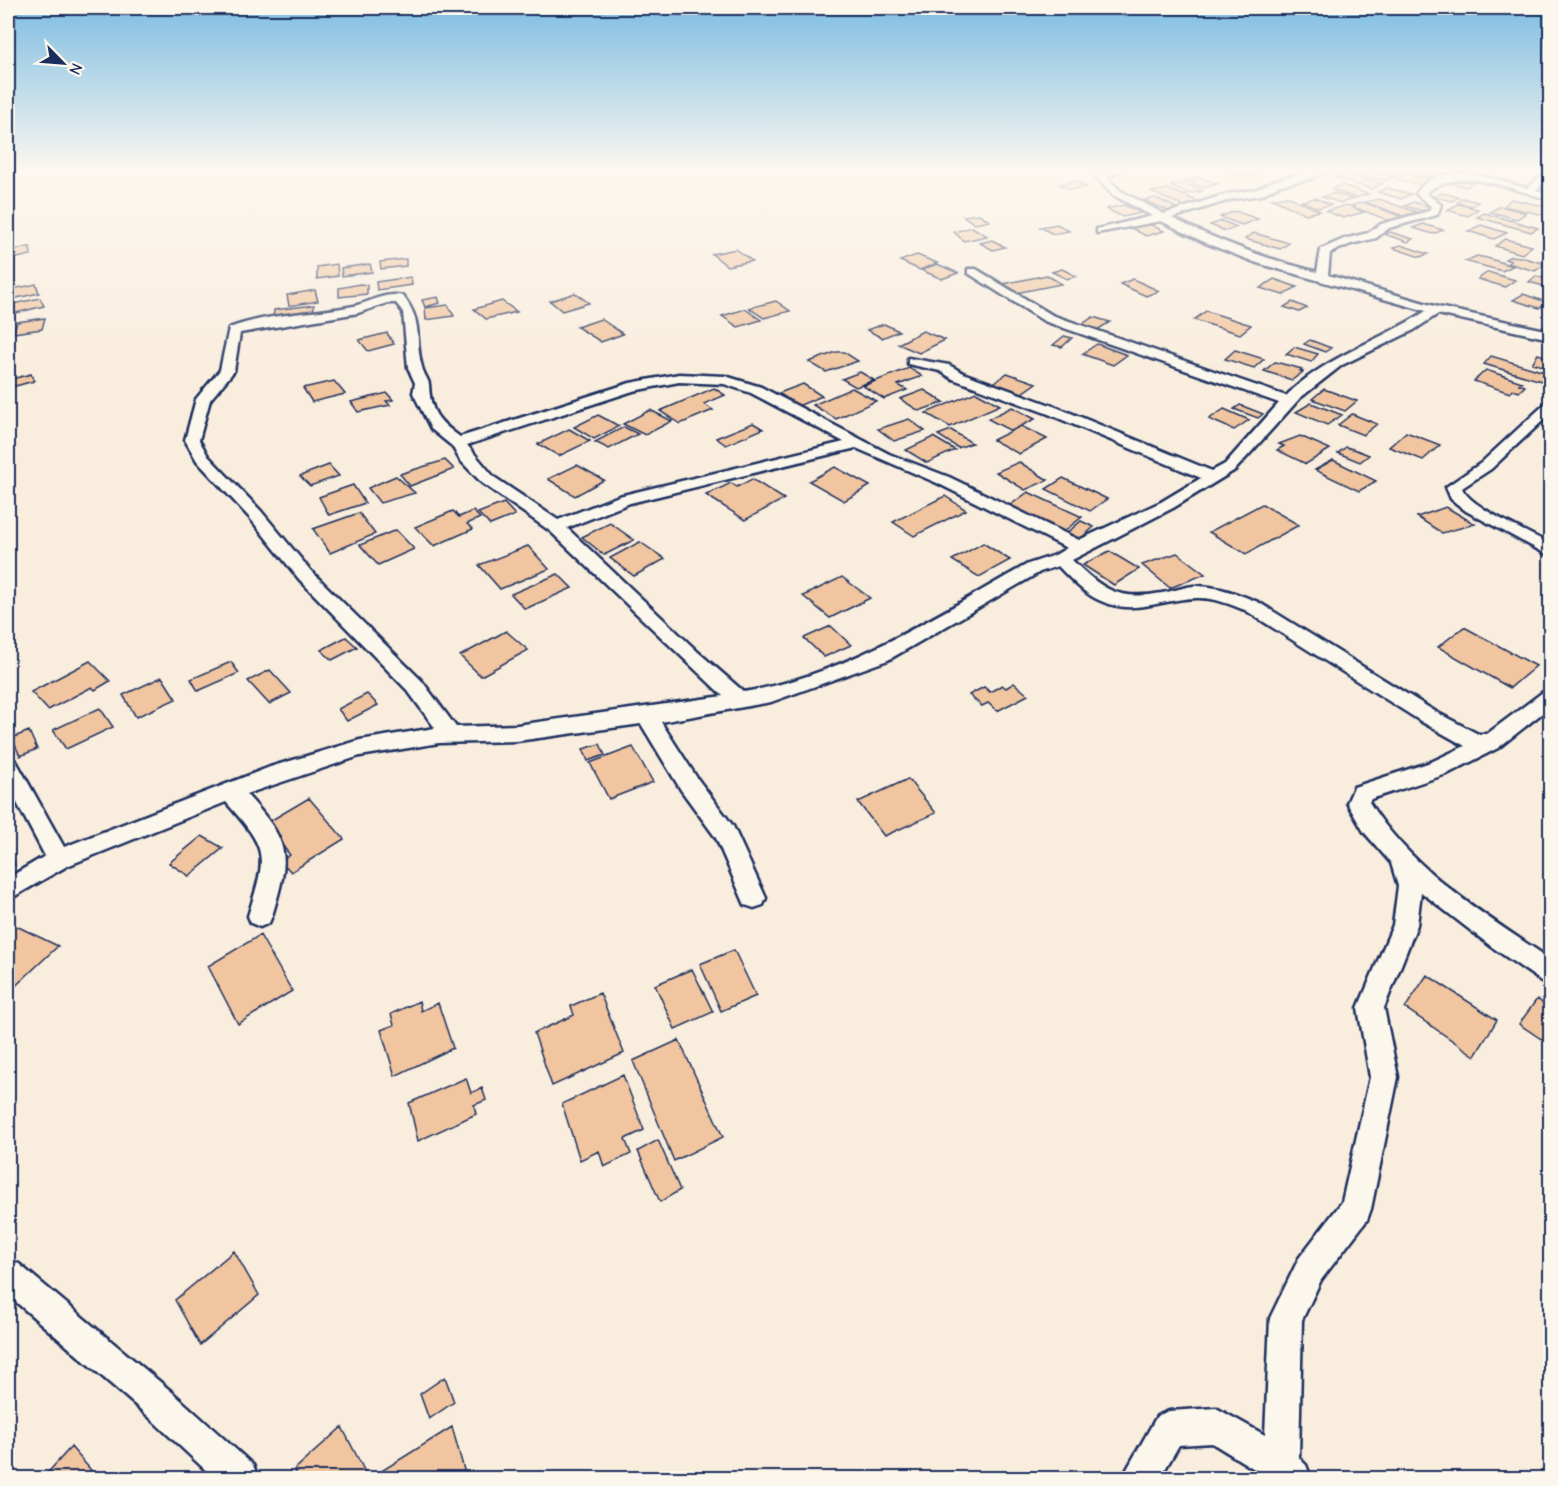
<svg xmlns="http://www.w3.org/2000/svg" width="1558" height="1486" viewBox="0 0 1558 1486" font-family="'Comic Neue',sans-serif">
  <rect width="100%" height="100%" fill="#f9eddd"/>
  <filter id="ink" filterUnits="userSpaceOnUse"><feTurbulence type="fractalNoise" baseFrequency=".0167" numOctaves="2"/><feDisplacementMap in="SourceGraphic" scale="12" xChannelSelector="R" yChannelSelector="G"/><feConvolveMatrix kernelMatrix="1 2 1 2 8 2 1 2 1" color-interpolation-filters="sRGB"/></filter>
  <g filter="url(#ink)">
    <path fill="#f0c59f" stroke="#1b2f5e" stroke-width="1.5" d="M 1256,169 L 1259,170 L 1255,172 L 1259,173 L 1249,177 L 1224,171 Z
      M 1367,169 L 1394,177 L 1384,181 L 1354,173 Z
      M 1371,169 L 1394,169 L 1404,172 L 1395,176 Z
      M 1414,169 L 1429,169 L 1439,172 L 1429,177 L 1409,172 Z
      M 1345,173 L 1382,184 L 1371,189 L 1334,177 Z
      M 1406,174 L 1428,179 L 1420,185 L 1397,179 Z
      M 1199,177 L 1218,184 L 1203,188 L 1185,180 Z
      M 1453,178 L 1472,182 L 1467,187 L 1448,183 Z
      M 1075,181 L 1086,187 L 1070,190 L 1059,184 Z
      M 1185,183 L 1202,191 L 1188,194 L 1171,186 Z
      M 1343,185 L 1368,194 L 1356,198 L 1331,189 Z
      M 1387,188 L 1411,194 L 1401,199 L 1378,192 Z
      M 1168,189 L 1200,202 L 1183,206 L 1151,192 Z
      M 1335,193 L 1353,199 L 1341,203 L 1322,197 Z
      M 1441,193 L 1459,197 L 1452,201 L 1434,197 Z
      M 1287,196 L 1320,211 L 1306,214 L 1272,199 Z
      M 1155,198 L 1179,209 L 1168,211 L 1144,200 Z
      M 1315,198 L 1331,205 L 1318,208 L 1302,201 Z
      M 1462,198 L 1478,202 L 1472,206 L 1457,203 Z
      M 1379,199 L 1416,212 L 1403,216 L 1365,202 Z
      M 1511,199 L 1548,207 L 1545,210 L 1550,211 L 1550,214 L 1543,215 L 1504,206 Z
      M 1363,202 L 1402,217 L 1390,221 L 1351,206 Z
      M 1413,202 L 1431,207 L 1423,211 L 1405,206 Z
      M 1458,204 L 1478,209 L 1468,216 L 1447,210 Z
      M 1124,205 L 1141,213 L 1123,217 L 1106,209 Z
      M 1347,205 L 1364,212 L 1343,218 L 1326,211 Z
      M 1500,206 L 1526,213 L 1517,219 L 1490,212 Z
      M 1235,211 L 1258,219 L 1242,225 L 1220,217 Z
      M 1484,213 L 1538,228 L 1531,232 L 1477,217 Z
      M 979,214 L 990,221 L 975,224 L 963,216 Z
      M 1222,221 L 1237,227 L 1226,231 L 1210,225 Z
      M 1057,224 L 1069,231 L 1053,234 L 1040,227 Z
      M 1149,224 L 1164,231 L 1146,236 L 1131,228 Z
      M 1423,224 L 1443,230 L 1433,234 L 1413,228 Z
      M 1481,225 L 1507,233 L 1494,239 L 1468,231 Z
      M 972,227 L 987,236 L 964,241 L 954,232 Z
      M 1390,232 L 1413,239 L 1408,242 L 1384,234 Z
      M 1254,233 L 1289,243 L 1280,249 L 1245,239 Z
      M 1505,239 L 1532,246 L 1522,254 L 1495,246 Z
      M 992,240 L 1005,247 L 993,250 L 980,243 Z
      M 1401,245 L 1428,254 L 1420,257 L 1393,248 Z
      M 30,247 L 31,255 L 8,260 L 8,251 Z
      M 736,249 L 752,261 L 727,266 L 712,254 Z
      M 917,255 L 937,263 L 920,270 L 900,261 Z
      M 1477,256 L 1487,258 L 1513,266 L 1502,271 L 1465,261 Z
      M 1511,256 L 1521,257 L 1546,264 L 1535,271 L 1508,263 L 1511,261 L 1505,259 Z
      M 406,259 L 406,266 L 381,269 L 380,262 Z
      M 337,264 L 338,276 L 317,279 L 317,267 Z
      M 370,264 L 372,272 L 342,276 L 341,268 Z
      M 937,264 L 958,273 L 942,279 L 921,270 Z
      M 1062,269 L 1076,276 L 1067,279 L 1052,272 Z
      M 1488,272 L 1515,280 L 1505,287 L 1478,279 Z
      M 1047,275 L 1061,284 L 1016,293 L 1003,284 Z
      M 1536,276 L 1550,280 L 1550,288 L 1529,282 Z
      M 411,277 L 412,285 L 377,290 L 376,282 Z
      M 1133,279 L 1159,291 L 1146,296 L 1120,284 Z
      M 1274,279 L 1297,287 L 1283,295 L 1260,288 Z
      M 36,284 L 39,293 L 8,300 L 8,290 Z
      M 360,284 L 367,285 L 367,294 L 339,297 L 339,288 Z
      M 315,290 L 318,301 L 289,306 L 287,295 Z
      M 575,293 L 589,303 L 562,311 L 550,301 Z
      M 1523,294 L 1549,303 L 1539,308 L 1513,300 Z
      M 438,297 L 440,303 L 425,307 L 422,300 Z
      M 40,298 L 44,306 L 8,315 L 8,305 Z
      M 502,301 L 517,312 L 486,319 L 474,309 Z
      M 776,301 L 790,311 L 764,318 L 749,308 Z
      M 1292,302 L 1307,308 L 1299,312 L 1284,307 Z
      M 314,305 L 313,314 L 273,319 L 274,310 Z
      M 448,305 L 454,316 L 426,320 L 425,308 Z
      M 745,309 L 761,320 L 738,327 L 722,316 Z
      M 1206,311 L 1251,325 L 1240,334 L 1194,320 Z
      M 1093,317 L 1110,322 L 1097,330 L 1081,325 Z
      M 45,318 L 42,329 L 13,333 L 17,322 Z
      M 601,319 L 623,334 L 601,342 L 577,327 Z
      M 884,324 L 899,331 L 882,338 L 867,330 Z
      M 923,331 L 945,340 L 919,353 L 898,344 Z
      M 387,333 L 394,344 L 368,351 L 359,340 Z
      M 1064,336 L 1072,338 L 1062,347 L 1053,345 Z
      M 1310,340 L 1331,348 L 1325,352 L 1304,344 Z
      M 1097,344 L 1127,355 L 1113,365 L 1082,354 Z
      M 1294,347 L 1318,354 L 1311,362 L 1286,354 Z
      M 1235,350 L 1264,359 L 1254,368 L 1225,359 Z
      M 836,352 L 844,352 L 858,361 L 826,372 L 809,362 Z
      M 1538,354 L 1550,358 L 1550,368 L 1532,363 Z
      M 1491,356 L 1548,373 L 1541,381 L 1484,364 Z
      M 1275,362 L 1302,369 L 1300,371 L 1303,372 L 1292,380 L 1264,371 Z
      M 909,368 L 922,376 L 898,385 L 907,390 L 884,399 L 863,386 Z
      M 1486,370 L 1522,382 L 1519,384 L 1525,386 L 1519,392 L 1513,390 L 1510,393 L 1474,381 Z
      M 860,372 L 874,380 L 856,387 L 842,379 Z
      M 1007,373 L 1036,383 L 1019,395 L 991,385 Z
      M 31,374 L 34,381 L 8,388 L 8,380 Z
      M 334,381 L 345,394 L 312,402 L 303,388 Z
      M 803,384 L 822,396 L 798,406 L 779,393 Z
      M 714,388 L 725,395 L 704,404 L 713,410 L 680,424 L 660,411 Z
      M 852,388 L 876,401 L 836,419 L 813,405 Z
      M 1324,389 L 1357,401 L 1345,411 L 1312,399 Z
      M 924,390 L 944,402 L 919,411 L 900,399 Z
      M 976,392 L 1000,405 L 950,427 L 926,413 Z
      M 387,393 L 393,400 L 386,401 L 390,405 L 358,412 L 351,402 Z
      M 1311,403 L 1342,415 L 1327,425 L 1296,412 Z
      M 1240,405 L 1263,414 L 1258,418 L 1234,409 Z
      M 1012,407 L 1035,419 L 1011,431 L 988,419 Z
      M 1224,409 L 1249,420 L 1234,430 L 1209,419 Z
      M 650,410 L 672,421 L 645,435 L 623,424 Z
      M 1352,414 L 1377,424 L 1363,435 L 1338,425 Z
      M 598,415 L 619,426 L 594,439 L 574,427 Z
      M 909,419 L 925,431 L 894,441 L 878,429 Z
      M 753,423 L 763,429 L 726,445 L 716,438 Z
      M 1021,426 L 1047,439 L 1019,454 L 993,440 Z
      M 624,427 L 638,434 L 609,449 L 595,442 Z
      M 569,429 L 590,441 L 559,456 L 538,444 Z
      M 951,430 L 972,443 L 958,448 L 938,435 Z
      M 1406,432 L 1440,445 L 1423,460 L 1389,447 Z
      M 1300,436 L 1330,449 L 1306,464 L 1277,450 L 1284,446 L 1279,444 Z
      M 933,437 L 955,450 L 927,463 L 906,450 Z
      M 1346,447 L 1356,450 L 1369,455 L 1360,462 L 1338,453 Z
      M 445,460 L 454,469 L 410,486 L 400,474 Z
      M 1333,460 L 1376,481 L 1359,491 L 1315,470 Z
      M 1019,462 L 1048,480 L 1025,490 L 996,472 Z
      M 329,465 L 339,476 L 310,486 L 300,476 Z
      M 577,465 L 604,480 L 575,496 L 548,479 Z
      M 835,467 L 870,486 L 844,501 L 809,481 Z
      M 396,476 L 415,493 L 380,503 L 368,488 Z
      M 1063,478 L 1107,499 L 1090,511 L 1046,489 Z
      M 752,479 L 784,499 L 745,520 L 706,495 L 731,483 L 737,487 Z
      M 353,485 L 365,503 L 329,515 L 319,497 Z
      M 1028,492 L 1082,517 L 1063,532 L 1009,506 Z
      M 945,496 L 966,510 L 914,536 L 893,522 Z
      M 504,503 L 515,515 L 490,525 L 478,513 Z
      M 1262,504 L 1299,525 L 1246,554 L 1209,532 Z
      M 1446,507 L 1475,524 L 1442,533 L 1417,517 Z
      M 453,511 L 459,517 L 473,511 L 480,518 L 467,524 L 473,529 L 434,546 L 415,527 Z
      M 359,513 L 375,534 L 330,553 L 313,529 Z
      M 1081,521 L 1094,527 L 1080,539 L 1067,533 Z
      M 610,523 L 634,540 L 604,555 L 582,537 Z
      M 396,530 L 414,549 L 378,565 L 360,545 Z
      M 640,542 L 665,559 L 634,576 L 610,558 Z
      M 983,543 L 1010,560 L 979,577 L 952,560 Z
      M 528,546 L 549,569 L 500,589 L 479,565 Z
      M 1109,551 L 1139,569 L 1114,585 L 1083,565 Z
      M 1177,553 L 1205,574 L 1170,588 L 1142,565 Z
      M 558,574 L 572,588 L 525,609 L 511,594 Z
      M 842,577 L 870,598 L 830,618 L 803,596 Z
      M 831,626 L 851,645 L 824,657 L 804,638 Z
      M 1464,627 L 1536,666 L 1510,688 L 1438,647 Z
      M 506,631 L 528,650 L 481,676 L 460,656 Z
      M 346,637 L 357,647 L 332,660 L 321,650 Z
      M 90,661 L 110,681 L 95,690 L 92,687 L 48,710 L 31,692 Z
      M 231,662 L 239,673 L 198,691 L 191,679 Z
      M 270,670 L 291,693 L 269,704 L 248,681 Z
      M 162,677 L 176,699 L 136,717 L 123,695 Z
      M 1014,683 L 1028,695 L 997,711 L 988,703 L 982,706 L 969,695 L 984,687 L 990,692 L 1002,685 L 1006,688 Z
      M 367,694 L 378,705 L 347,721 L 338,709 Z
      M 100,708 L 113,727 L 66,749 L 53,730 Z
      M 29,731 L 37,749 L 20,756 L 12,738 Z
      M 600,744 L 605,755 L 588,761 L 583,749 Z
      M 633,747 L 653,782 L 609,799 L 590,763 Z
      M 908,779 L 936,813 L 884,836 L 858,802 Z
      M 309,798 L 344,839 L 291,872 L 281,861 L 290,855 L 265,824 Z
      M 202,836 L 223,848 L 189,876 L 169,863 Z
      M 8,846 L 15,865 L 8,869 Z
      M 8,922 L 58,946 L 8,993 Z
      M 260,935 L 292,991 L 238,1024 L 208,966 Z
      M 734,950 L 756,996 L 721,1011 L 700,964 Z
      M 692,969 L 713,1012 L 675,1029 L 655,985 Z
      M 1427,975 L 1497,1020 L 1475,1056 L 1405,1008 Z
      M 600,993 L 624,1053 L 552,1086 L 534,1033 L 574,1015 L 571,1006 Z
      M 1537,999 L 1550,1009 L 1550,1037 L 1547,1043 L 1519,1024 Z
      M 419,1001 L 421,1011 L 438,1003 L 453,1048 L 395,1076 L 381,1030 L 394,1025 L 391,1014 Z
      M 679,1040 L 723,1137 L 674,1161 L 633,1061 Z
      M 623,1075 L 644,1130 L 625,1139 L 631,1154 L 604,1167 L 599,1151 L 580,1160 L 562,1104 Z
      M 466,1078 L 471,1093 L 482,1088 L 486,1100 L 474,1105 L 476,1114 L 418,1141 L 409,1103 Z
      M 658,1140 L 680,1190 L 660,1202 L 638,1151 Z
      M 234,1251 L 259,1295 L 200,1345 L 175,1300 Z
      M 445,1377 L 454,1402 L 429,1419 L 420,1394 Z
      M 342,1427 L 365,1472 L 358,1478 L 298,1478 L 294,1470 Z
      M 452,1427 L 466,1477 L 376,1478 L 375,1475 Z
      M 71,1447 L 96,1476 L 94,1478 L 43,1478 Z"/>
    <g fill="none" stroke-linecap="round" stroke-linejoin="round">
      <g stroke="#1b2f5e" stroke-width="5">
        <path id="street" d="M 1111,169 L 1124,169 L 1107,178 L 1121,191 L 1164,214 L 1227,194 L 1255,190 L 1274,181 L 1317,169 L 1330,169 L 1310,179 L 1280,185 L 1261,195 L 1233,199 L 1172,218 C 1220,242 1266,259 1317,272 L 1321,249 L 1344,239 L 1368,233 L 1381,224 L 1429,211 L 1431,206 L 1416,194 C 1440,157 1494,180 1527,188 L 1550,169 L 1550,177 L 1536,190 L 1550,194 L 1550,200 C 1513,190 1460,164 1426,193 L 1441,205 L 1437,215 L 1389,228 L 1376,238 L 1351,244 L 1330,253 L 1328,275 L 1438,307 L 1550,331 L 1550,339 L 1438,314 L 1414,330 L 1342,365 L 1300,398 L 1235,470 L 1173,508 L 1072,560 C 1103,590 1118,601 1162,593 C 1173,591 1183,587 1194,586 C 1216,585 1238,594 1258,602 L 1436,712 L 1478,734 L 1487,734 L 1543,692 L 1550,690 L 1550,707 L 1498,748 L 1447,774 L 1371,799 L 1369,802 C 1411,870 1486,916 1550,959 L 1550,984 L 1541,981 L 1492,947 L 1421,892 L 1417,925 L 1384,1008 L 1398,1077 L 1371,1209 L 1367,1220 L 1321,1280 L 1302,1320 L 1299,1458 L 1306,1465 L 1311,1478 L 1269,1478 L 1212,1443 L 1179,1445 L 1160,1478 L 1122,1478 L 1157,1416 L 1169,1411 L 1216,1408 L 1265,1435 L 1270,1318 L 1299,1258 L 1342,1202 L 1370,1077 L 1358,1008 L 1393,925 L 1398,886 L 1391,863 L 1364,832 L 1347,803 L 1354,787 L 1431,762 L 1465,746 L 1422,722 L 1245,610 C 1229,604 1213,597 1196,598 C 1162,599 1134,616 1101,601 C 1084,594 1071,579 1058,566 L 1040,572 L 888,660 L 771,702 L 661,722 L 697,778 L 733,826 L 766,898 L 763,905 L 754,908 L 745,905 L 716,838 L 681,790 L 641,724 L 517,741 L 439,743 L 360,756 L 246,794 C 290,842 291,854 272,916 L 269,923 L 260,927 L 251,923 L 248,916 C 267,854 269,851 226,802 L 67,866 L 8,900 L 8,878 L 45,856 L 8,786 L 8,759 L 16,761 L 64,847 L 270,767 L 360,740 L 435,728 L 408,691 L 299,579 L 249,517 L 197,461 L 185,440 L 196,399 L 220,370 L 229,328 C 269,313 313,314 354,306 C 371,302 385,292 403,296 C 424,323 414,338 422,367 C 423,373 428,379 429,384 C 430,412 438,421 460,437 L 630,383 L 679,374 L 725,376 L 761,387 L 889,454 L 949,477 L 1079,540 L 1161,502 L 1201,478 L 1046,413 L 953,379 L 940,371 L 908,364 L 908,358 L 949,365 L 963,373 L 1056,407 L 1212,471 L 1225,464 L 1279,403 L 1044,321 L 968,273 L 968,269 L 976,269 L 1052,315 L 1286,396 C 1326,356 1380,341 1426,311 L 1257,263 L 1208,244 L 1161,221 L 1097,233 L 1097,229 L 1152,216 L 1113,195 L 1096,177 ZM 387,303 L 396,303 L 403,312 L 408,368 L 415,383 L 413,393 L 431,429 L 452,446 L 460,460 L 482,483 L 550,531 L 723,696 L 517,725 L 456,727 L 422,681 L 311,571 L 261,511 L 208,456 L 199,440 L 210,400 L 234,371 L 240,333 L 358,313 ZM 679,382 L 724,384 L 751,393 L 844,442 L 619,496 L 558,520 L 494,477 L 467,445 L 633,391 ZM 856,448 L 937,483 L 1067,548 L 1055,555 L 1028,564 C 938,614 847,675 744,692 L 698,652 L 567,528 L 630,503 Z
          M 1550,403 L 1550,414 L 1491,469 L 1462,488 C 1469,507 1532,534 1550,544 L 1550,556 L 1466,511 L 1451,499 L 1446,487 L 1481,463 L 1545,404 Z
          M 8,1259 L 19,1264 L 172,1392 L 253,1465 L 258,1478 L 214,1478 L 148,1416 L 8,1295 Z"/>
      </g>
      <use href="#street" fill="#fbf7ec" fill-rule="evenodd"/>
    </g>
  </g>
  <linearGradient id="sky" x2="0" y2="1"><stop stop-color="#7dbde2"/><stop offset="0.45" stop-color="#fcf7f0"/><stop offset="1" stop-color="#fcf7f0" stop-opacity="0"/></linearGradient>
  <rect width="1558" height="377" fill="url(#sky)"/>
  <rect width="1558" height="1486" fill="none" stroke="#fbf7ec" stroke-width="30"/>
  <rect x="15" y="15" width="1528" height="1456" fill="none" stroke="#1b2f5e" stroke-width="2" filter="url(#ink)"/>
  <g transform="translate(63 63) rotate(115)" stroke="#fbf7ec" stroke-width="4.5" paint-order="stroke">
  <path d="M0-4.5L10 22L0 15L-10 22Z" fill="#1b2f5e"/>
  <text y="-9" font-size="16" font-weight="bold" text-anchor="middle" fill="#1b2f5e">N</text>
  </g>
</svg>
